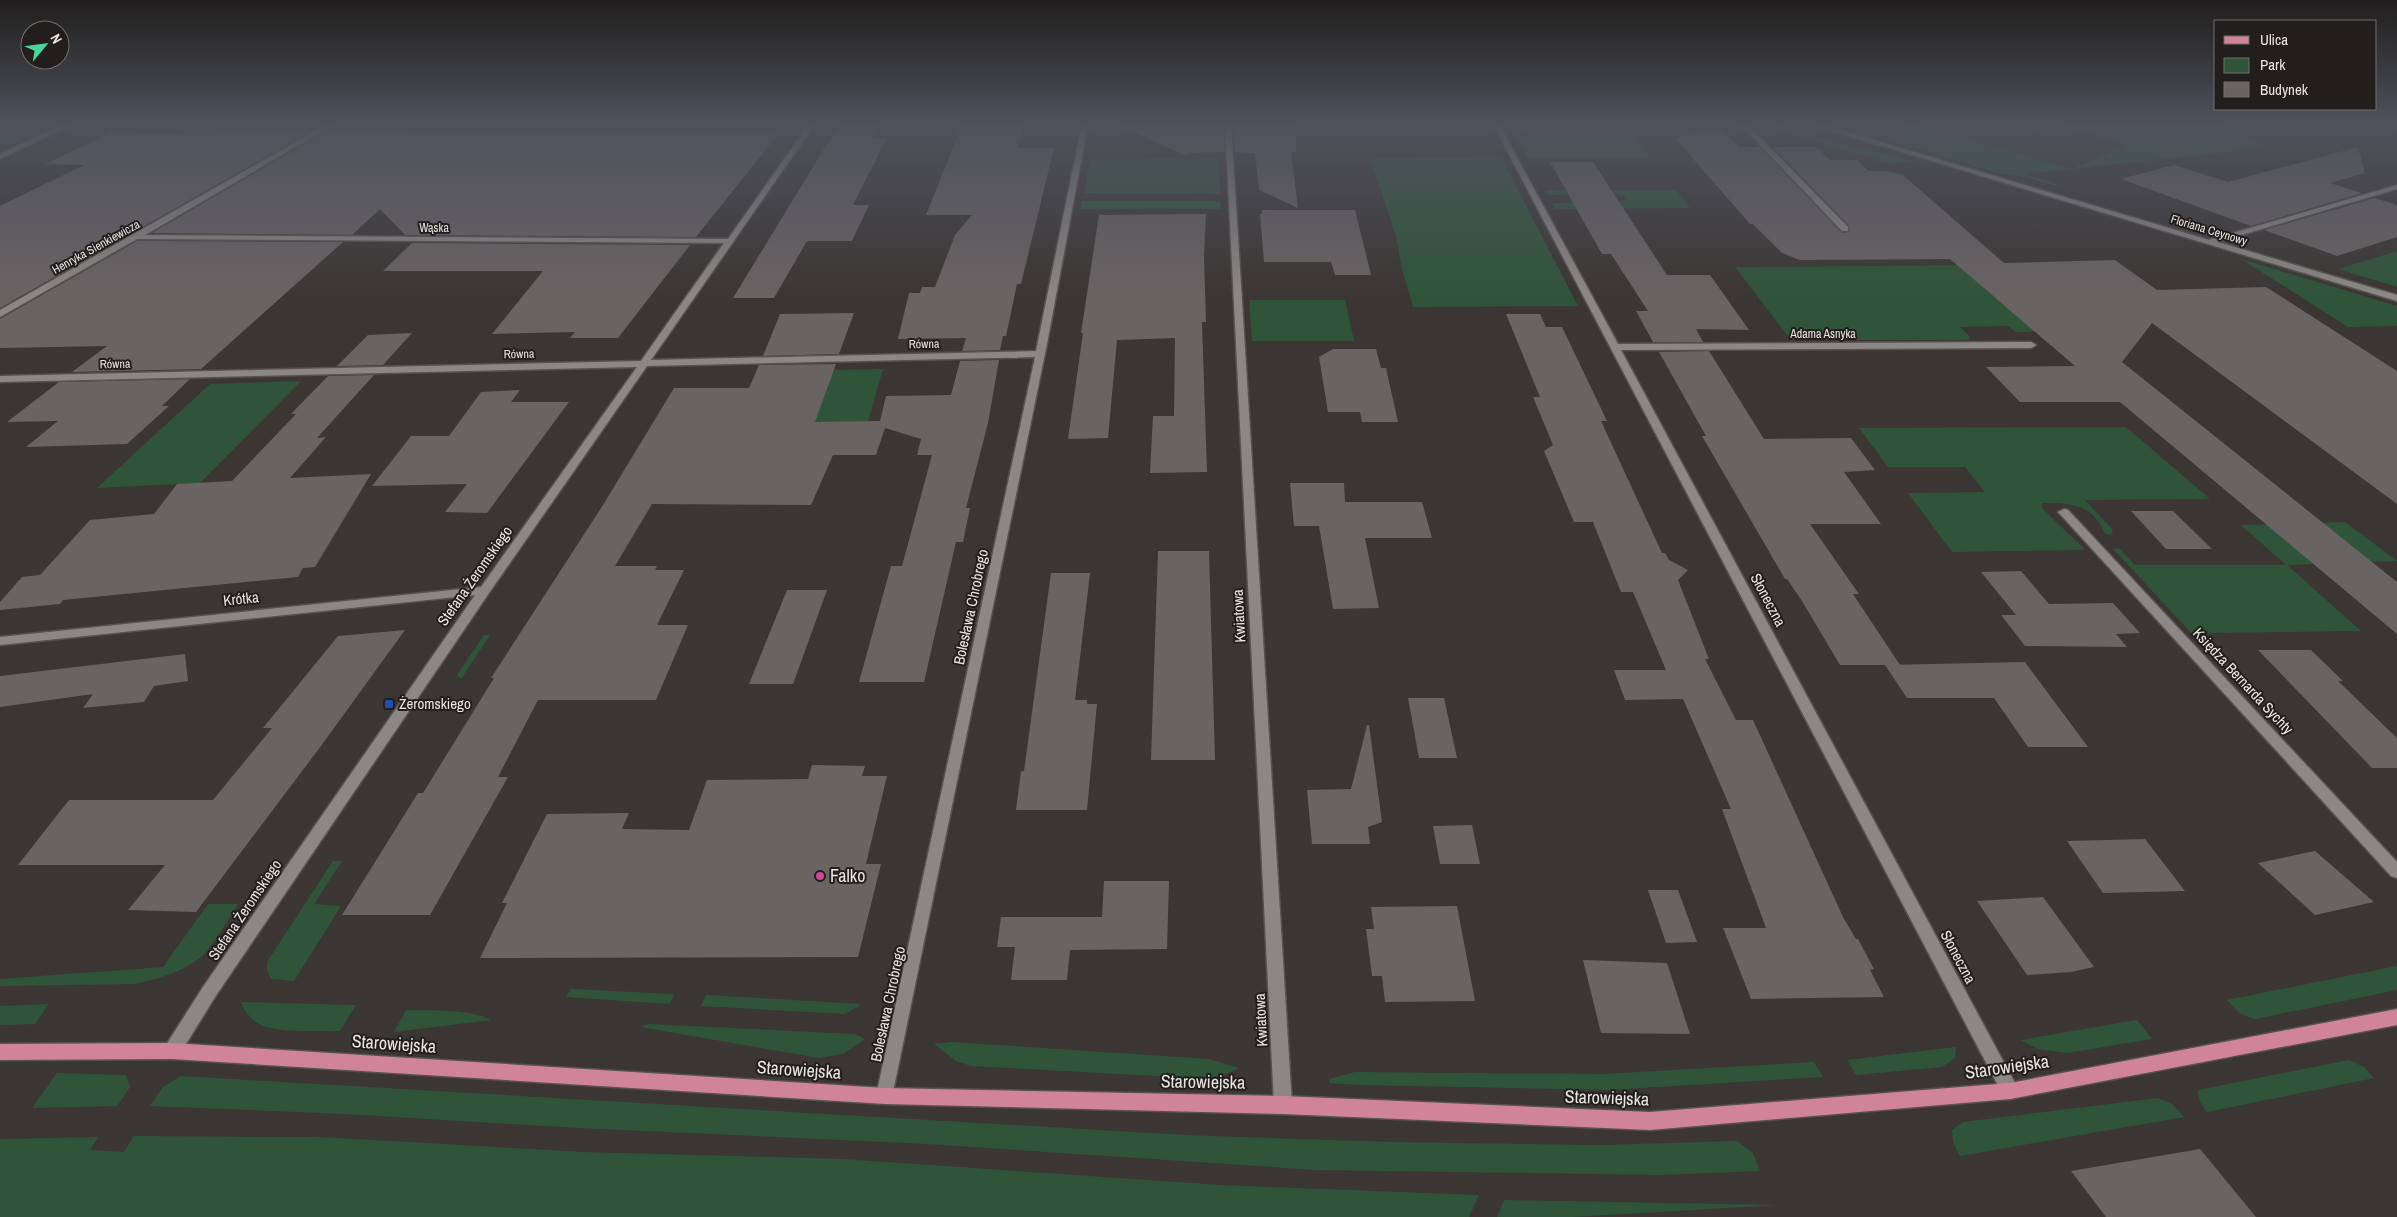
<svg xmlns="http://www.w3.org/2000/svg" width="2397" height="1217" viewBox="0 0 2397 1217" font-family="'Archivo Narrow',sans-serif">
  <rect width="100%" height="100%" fill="#3b3634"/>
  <path fill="#30543a" d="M 1780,124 C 1821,144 1869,148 1913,161 L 1890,164 L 1764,125 Z
    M 1895,124 L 1915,124 L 2072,169 L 2127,145 L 2055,124 L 2222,124 L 2266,148 L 2024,174 L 2059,185 L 2055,186 L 2026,177 L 2002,174 L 1865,134 L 1884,138 L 1907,128 Z
    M 45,128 L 8,146 L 0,146 L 0,134 Z
    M 1515,136 L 1634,136 L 1650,158 L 1527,158 Z
    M 1501,157 L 1578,306 L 1413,307 L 1402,269 L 1396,236 L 1370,158 Z
    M 1219,158 L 1220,194 L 1084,193 L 1090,159 Z
    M 1545,190 L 1676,190 L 1690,208 L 1555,209 L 1552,203 L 1616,202 L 1627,199 L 1622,195 L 1615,194 L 1548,195 Z
    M 1082,201 L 1220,201 L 1221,209 L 1081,209 Z
    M 2397,251 L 2397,287 L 2338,269 Z
    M 2241,259 L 2397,306 L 2397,326 L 2348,327 Z
    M 2000,265 L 1967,274 L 2011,311 L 2101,330 L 2016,332 L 2008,326 L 1960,327 L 1970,337 L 1968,340 L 1791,340 L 1735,267 Z
    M 1249,300 L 1345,300 L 1354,341 L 1252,341 Z
    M 883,369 L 863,439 L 808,440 L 832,370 Z
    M 301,381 L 200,483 L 97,488 L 210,384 Z
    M 2126,427 L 2210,499 L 2085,500 L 2113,530 L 2111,535 L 2105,534 C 2092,503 2071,503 2042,503 L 2042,507 C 2055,523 2072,535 2085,550 L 1952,552 L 1908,493 L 1985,492 L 1965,467 L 1888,467 L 1859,428 Z
    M 2345,522 L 2397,561 L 2287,565 L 2361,631 L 2200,633 L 2231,666 L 2222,666 L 2113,549 L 2119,548 L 2135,565 L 2286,565 L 2241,525 Z
    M 484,635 L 490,635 L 461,679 L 457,675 Z
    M 333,861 L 342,861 L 314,904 L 341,906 L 294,981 L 271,979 L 267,970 L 267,962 Z
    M 208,904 L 238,904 C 228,919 215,944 202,956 C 184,972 157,979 134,984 L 0,986 L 0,979 L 163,967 Z
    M 2397,966 L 2397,990 L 2255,1019 L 2239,1013 L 2227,1000 Z
    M 571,989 L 674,994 L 670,1004 L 566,997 Z
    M 706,995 L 846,1003 L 862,1004 L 845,1014 L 701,1006 Z
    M 241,1002 L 356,1005 L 340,1031 C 321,1031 276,1033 261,1025 C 251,1020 245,1012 241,1002 Z
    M 49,1004 L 35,1024 L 0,1025 L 0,1006 Z
    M 406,1010 C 433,1011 467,1008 491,1020 L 394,1032 Z
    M 2137,1020 L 2152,1039 L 2068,1053 L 2038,1049 L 2021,1040 Z
    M 649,1024 L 855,1034 L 865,1039 L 843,1054 L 819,1058 L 641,1027 Z
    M 952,1042 L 1209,1059 L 1239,1068 C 1224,1076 1211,1078 1195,1078 L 971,1066 L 956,1061 L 934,1044 Z
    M 1956,1047 L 1955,1058 L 1942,1067 L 1856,1075 L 1847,1060 Z
    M 2349,1060 L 2364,1067 L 2374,1078 L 2207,1112 L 2200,1102 L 2198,1090 Z
    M 1814,1062 L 1823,1077 L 1609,1090 L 1357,1085 L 1330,1083 L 1329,1079 L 1355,1072 L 1603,1074 Z
    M 57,1073 L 126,1075 L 130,1087 L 117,1106 L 32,1108 Z
    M 181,1076 L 1185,1135 L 1391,1142 L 1601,1145 L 1737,1141 L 1753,1153 L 1760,1171 L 1662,1175 L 1316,1170 L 927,1144 L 560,1127 L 345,1114 L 150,1106 L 163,1087 Z
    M 2158,1098 L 2172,1104 L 2184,1117 L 1960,1156 L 1953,1142 L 1952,1130 L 1963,1122 Z
    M 134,1136 L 320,1137 L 583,1152 L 843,1159 L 1221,1185 L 1479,1195 L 1469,1217 L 0,1217 L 0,1139 L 98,1137 L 90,1150 L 124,1152 Z
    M 1504,1200 L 1777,1205 L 1573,1217 L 1497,1217 Z"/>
  <path fill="#696363" d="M 842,124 L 881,124 L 873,138 L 887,138 L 853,205 L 869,205 L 852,241 L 807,241 L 774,298 L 733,298 L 833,134 L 836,134 Z
    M 1117,124 L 1223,124 L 1225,152 L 1191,153 L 1184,155 Z
    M 1233,124 L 1296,124 L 1296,152 L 1291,152 L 1298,208 L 1259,190 L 1255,153 L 1235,152 Z
    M 962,125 L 1024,125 L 1018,148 L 1054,148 L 1021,284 L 1017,284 L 1006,336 L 1003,336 L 1000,350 L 962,351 L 966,338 L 898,339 L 909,293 L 920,293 L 922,287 L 935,287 L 955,235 L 972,215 L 926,215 Z
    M 270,129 L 313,130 L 0,308 L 0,206 L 84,165 L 45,164 L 112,132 L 212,136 L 222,130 L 266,132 Z
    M 1699,129 L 1722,129 L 1739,147 L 1760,147 L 1842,233 L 1849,232 L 1849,226 L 1773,147 L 1816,147 L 1830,160 L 1857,160 L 1869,171 L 1886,171 L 1903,175 L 2004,263 L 2115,260 L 2157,290 L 2266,287 L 2397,371 L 2397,504 L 2152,323 L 2122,362 L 2397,582 L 2397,634 L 2120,402 L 2020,402 L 1986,367 L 2075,366 L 1950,259 L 1800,260 L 1782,253 L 1753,224 L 1750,224 L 1676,139 Z
    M 328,130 L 422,132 L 779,133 L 696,237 L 405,235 L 380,209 L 352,235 L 152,233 Z
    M 2358,147 L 2365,173 L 2330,183 L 2362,193 L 2251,226 L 2121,179 L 2174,165 L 2228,182 Z
    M 1550,162 L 1593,162 L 1667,275 L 1710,275 L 1749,330 L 1696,329 L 1703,342 L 1653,342 L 1636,311 L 1648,311 L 1611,254 L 1602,254 Z
    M 2375,198 L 2397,205 L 2397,237 L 2337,256 L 2264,230 Z
    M 1262,210 L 1355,210 L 1371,275 L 1335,275 L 1331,262 L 1264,262 L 1260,214 L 1262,214 Z
    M 1206,214 L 1204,256 L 1206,322 L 1202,322 L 1207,472 L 1150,473 L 1153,416 L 1174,416 L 1175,338 L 1117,340 L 1108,438 L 1068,439 L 1083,333 L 1081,333 L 1099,215 Z
    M 137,241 L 343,242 L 201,369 L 72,372 L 107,346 L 0,348 L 0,319 Z
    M 412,243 L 690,245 L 618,338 L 570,338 L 575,332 L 492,334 L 543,271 L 383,271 Z
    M 854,313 L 839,354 L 763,356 L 780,314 Z
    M 1506,314 L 1540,314 L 1546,327 L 1562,327 L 1607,421 L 1601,421 L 1662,553 L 1665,553 L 1669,560 L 1688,570 L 1678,580 L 1709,659 L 1705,659 L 1736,720 L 1753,720 L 1843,917 L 1856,939 L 1858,939 L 1874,969 L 1870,970 L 1884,997 L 1751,999 L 1723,928 L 1766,928 L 1722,809 L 1731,809 L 1683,699 L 1625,700 L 1614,670 L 1666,670 L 1633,592 L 1621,592 L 1593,522 L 1574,522 L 1544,451 L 1553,445 L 1533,397 L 1540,397 Z
    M 412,333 L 383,365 L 337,366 L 368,335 Z
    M 1333,349 L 1376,349 L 1381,368 L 1386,368 L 1398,422 L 1362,422 L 1360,412 L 1328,412 L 1319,357 Z
    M 1709,351 L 1764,439 L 1851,438 L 1875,470 L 1844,472 L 1881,524 L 1810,524 L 1859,594 L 1853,594 L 1900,665 L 1840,665 L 1802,601 L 1787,579 L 1785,579 L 1702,436 L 1706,436 L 1659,352 Z
    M 999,360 L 988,423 L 966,508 L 970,508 L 963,542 L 956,542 L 924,682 L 859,682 L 891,566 L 902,566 L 932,455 L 917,455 L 921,439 L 885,428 L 876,455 L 833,455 L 811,505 L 652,504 L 615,566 L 657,566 L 655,570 L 684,570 L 657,625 L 688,625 L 656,700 L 538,700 L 498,777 L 508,777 L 430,915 L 342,915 L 418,793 L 423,793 L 494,678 L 491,678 L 603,505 L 674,388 L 749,388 L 759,365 L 836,364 L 815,422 L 880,421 L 886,396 L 951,395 L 960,361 Z
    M 374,375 L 317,438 L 326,437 L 290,478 L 371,474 L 315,567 L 303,568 L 298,577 L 63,600 L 60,604 L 0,610 L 0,602 L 22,577 L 40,575 L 90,520 L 154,514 L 177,484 L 232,481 L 296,414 L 291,414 L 328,376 Z
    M 190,379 L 162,406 L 169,406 L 127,444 L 26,447 L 58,421 L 7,422 L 59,382 Z
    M 520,390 L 511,402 L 569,402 L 487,513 L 445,512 L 467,484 L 372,486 L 411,436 L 449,436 L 481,392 Z
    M 1290,483 L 1344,483 L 1345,502 L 1422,502 L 1432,538 L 1365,538 L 1379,608 L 1333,609 L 1319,526 L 1294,526 Z
    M 2131,511 L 2173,511 L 2212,549 L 2166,549 Z
    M 1158,551 L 1209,551 L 1215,760 L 1151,760 Z
    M 2021,571 L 2049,604 L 2113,603 L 2140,633 L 2116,634 L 2127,647 L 2025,646 L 2001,615 L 2016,615 L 1981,572 Z
    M 1051,573 L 1090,573 L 1075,700 L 1087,700 L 1087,704 L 1097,704 L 1087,810 L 1016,810 L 1021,771 L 1024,771 Z
    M 787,590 L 827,590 L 793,684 L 749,684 Z
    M 405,630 L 321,746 L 196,912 L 128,910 L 165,865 L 18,865 L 69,800 L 213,800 L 272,728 L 263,728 L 338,636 Z
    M 2258,650 L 2311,650 L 2343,681 L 2338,681 L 2397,738 L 2397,768 L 2372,768 Z
    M 185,654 L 188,681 L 154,686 L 144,702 L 83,708 L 93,694 L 0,707 L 0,676 Z
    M 2025,662 L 2088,747 L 2028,747 L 1994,698 L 1907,698 L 1885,665 Z
    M 1408,698 L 1444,698 L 1457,758 L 1419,758 Z
    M 1367,725 L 1369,725 L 1382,822 L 1368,827 L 1370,844 L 1312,844 L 1307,790 L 1351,789 Z
    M 812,765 L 865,766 L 862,776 L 887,776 L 866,864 L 881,864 L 858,957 L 480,958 L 507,903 L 502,903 L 547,814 L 629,813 L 622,829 L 689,830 L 707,780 L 808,779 Z
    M 1472,825 L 1480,864 L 1440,864 L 1433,826 Z
    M 2145,839 L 2185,891 L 2103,893 L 2067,841 Z
    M 2315,851 L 2374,902 L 2315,915 L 2258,863 Z
    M 1104,881 L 1169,881 L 1167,949 L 1070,950 L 1067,980 L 1011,980 L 1015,947 L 997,947 L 1001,917 L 1102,917 Z
    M 1648,890 L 1678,890 L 1697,942 L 1666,943 Z
    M 2043,897 L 2094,967 L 2071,972 L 2027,975 L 1977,901 Z
    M 1457,906 L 1475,1001 L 1385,1002 L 1382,976 L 1372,976 L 1366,929 L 1374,929 L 1371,907 Z
    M 1583,960 L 1667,963 L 1690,1034 L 1601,1033 Z
    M 2200,1149 L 2256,1217 L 2106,1217 L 2071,1171 Z"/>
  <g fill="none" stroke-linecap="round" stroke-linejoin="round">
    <g stroke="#555250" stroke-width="3">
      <path id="minor" d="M 65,124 L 74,124 L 0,159 L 0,154 Z
        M 327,124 L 335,124 L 145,235 L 728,239 L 809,124 L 815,124 L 651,360 L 1036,351 L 1082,124 L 1088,124 L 1047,344 L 891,1102 L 885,1104 L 879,1102 L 876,1096 L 1035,357 L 647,366 L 489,593 L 215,997 L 178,1057 L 172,1059 L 166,1057 L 163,1051 L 166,1045 L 203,987 L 475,595 L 0,645 L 0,637 L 481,587 L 637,367 L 0,382 L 0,376 L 641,361 L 724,243 L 137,239 L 0,317 L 0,310 Z
        M 1225,124 L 1231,124 L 1292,1105 L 1290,1111 L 1283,1114 L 1276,1111 L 1274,1105 Z
        M 1493,124 L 1499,124 L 1618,344 L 2031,342 L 2036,345 L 2031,348 L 1621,350 L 2016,1085 L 2019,1091 L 2016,1097 L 2010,1099 L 2004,1097 Z
        M 1740,124 L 1747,124 L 1848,227 L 1848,231 L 1842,231 Z
        M 1809,124 L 1820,124 L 2209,240 L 2397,185 L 2397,189 L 2218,242 L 2397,295 L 2397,301 Z
        M 2064,509 L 2068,510 L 2397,862 L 2397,878 L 2391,876 L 2060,514 L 2058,512 Z"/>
    </g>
    <g stroke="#555250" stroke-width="3">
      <path id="major" d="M 2397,1009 L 2397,1025 L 2010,1099 L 1650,1130 L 1283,1114 L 885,1104 L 172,1059 L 0,1060 L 0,1044 L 172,1043 L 885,1088 L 1283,1096 L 1650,1112 L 2010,1083 Z"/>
    </g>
    <use href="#minor" fill="#8c8784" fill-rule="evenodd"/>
    <use href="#major" fill="#d08399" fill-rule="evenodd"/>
  </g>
  <linearGradient id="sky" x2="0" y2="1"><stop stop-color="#201e1d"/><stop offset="0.42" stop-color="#4f525c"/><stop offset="1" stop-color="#4f525c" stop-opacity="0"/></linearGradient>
  <rect width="2397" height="295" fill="url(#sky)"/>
  <rect fill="#1a4fb4" stroke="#211e1d" stroke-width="2" x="384" y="699" width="10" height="10" rx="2.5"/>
  <circle fill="#d1479c" stroke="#211e1d" stroke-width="2" cx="820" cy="876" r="5"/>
  <g text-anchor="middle" stroke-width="4" stroke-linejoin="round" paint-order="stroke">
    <g font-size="12" fill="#e8e5e3" stroke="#211e1d">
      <text x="434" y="232">Wąska</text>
      <text transform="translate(2209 230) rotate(17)" y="4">Floriana Ceynowy</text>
      <text transform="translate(96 247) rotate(-29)" y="4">Henryka Sienkiewicza</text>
      <text x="1823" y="338">Adama Asnyka</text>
      <text transform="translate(924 344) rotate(-1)" y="4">Równa</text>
      <text transform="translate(519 354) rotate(-1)" y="4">Równa</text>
      <text transform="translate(115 364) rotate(-1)" y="4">Równa</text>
    </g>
    <g font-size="15" fill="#e8e5e3" stroke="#211e1d">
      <text transform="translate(475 576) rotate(-55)" y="5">Stefana Żeromskiego</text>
      <text transform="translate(241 599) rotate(-6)" y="5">Krótka</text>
      <text transform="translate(1768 600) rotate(62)" y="5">Słoneczna</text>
      <text transform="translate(971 607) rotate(-78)" y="5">Bolesława Chrobrego</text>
      <text transform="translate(1239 616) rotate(-93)" y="5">Kwiatowa</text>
      <text transform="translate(2243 681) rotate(47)" y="5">Księdza Bernarda Sychty</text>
      <text transform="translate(245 910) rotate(-56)" y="5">Stefana Żeromskiego</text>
      <text transform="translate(1958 957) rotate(62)" y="5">Słoneczna</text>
      <text transform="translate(888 1004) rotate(-78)" y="5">Bolesława Chrobrego</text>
      <text transform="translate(1261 1020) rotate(-93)" y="5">Kwiatowa</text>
    </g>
    <g font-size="15" fill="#e8e5e3" stroke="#211e1d" text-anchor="start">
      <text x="399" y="709">Żeromskiego</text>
    </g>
    <g font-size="18" fill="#e8e5e3" stroke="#211e1d" text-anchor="start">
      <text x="830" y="882">Falko</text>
    </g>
    <g font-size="18" fill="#e8e5e3" stroke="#211e1d">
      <text transform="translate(394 1044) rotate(4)" y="6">Starowiejska</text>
      <text transform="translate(2007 1067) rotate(-8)" y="6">Starowiejska</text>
      <text transform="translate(799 1070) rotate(4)" y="6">Starowiejska</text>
      <text transform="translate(1203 1082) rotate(1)" y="6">Starowiejska</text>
      <text transform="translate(1607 1098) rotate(2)" y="6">Starowiejska</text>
    </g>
  </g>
  <rect x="2214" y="20" width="162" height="90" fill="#211e1d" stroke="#716e6c"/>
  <rect x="2224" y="36" width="25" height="8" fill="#d08399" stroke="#716e6c"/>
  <text x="2260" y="45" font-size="15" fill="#e8e5e3">Ulica</text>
  <rect x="2224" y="58" width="25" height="15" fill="#30543a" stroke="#716e6c"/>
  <text x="2260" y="70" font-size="15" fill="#e8e5e3">Park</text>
  <rect x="2224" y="82" width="25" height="15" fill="#696363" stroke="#716e6c"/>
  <text x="2260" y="95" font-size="15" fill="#e8e5e3">Budynek</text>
  <g transform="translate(45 45) rotate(61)"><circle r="24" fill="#211e1d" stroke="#716e6c"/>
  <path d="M0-4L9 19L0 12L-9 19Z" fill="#4bd49b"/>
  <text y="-8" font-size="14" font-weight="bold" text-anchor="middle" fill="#e8e5e3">N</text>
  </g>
</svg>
